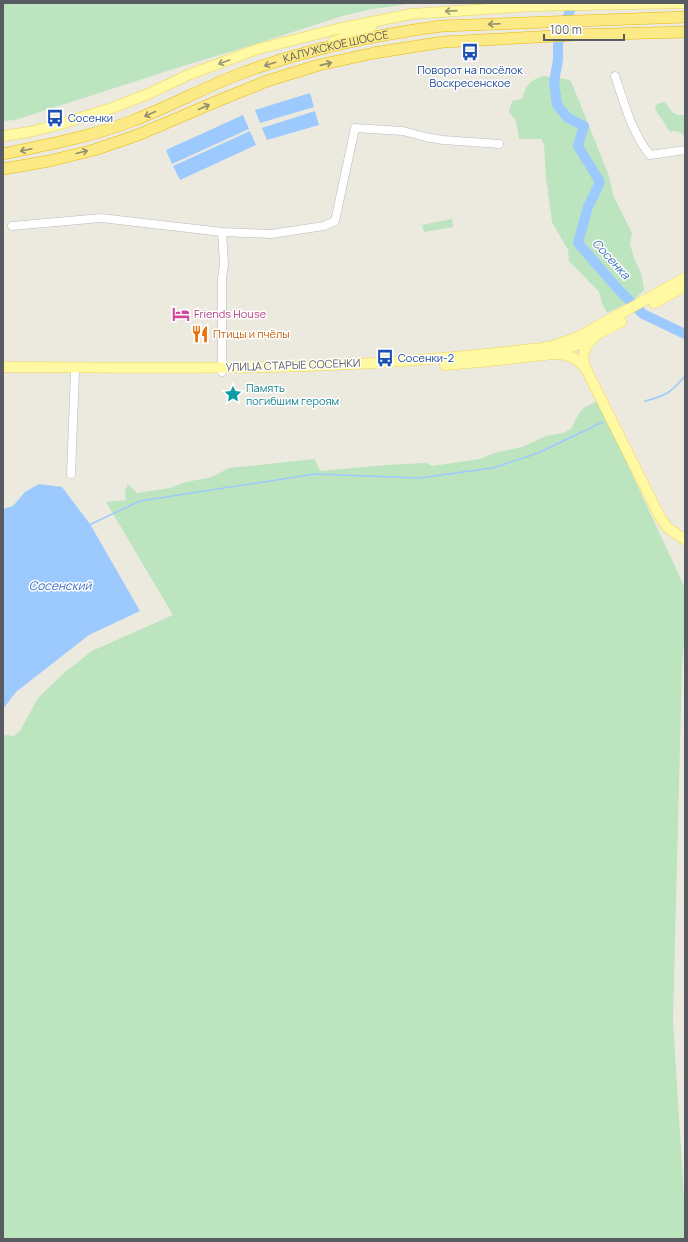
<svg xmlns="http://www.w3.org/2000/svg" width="688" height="1242" viewBox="0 0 688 1242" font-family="Manrope,sans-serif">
  <rect width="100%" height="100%" fill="#eceadf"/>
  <path fill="#bbe4bf" d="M 3,3 L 415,3 L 372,9 L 342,16 L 259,43 L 183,66 L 15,120 L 3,121 Z
    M 543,76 L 566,79 L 571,81 L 609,176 L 613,195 L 632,233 L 630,244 L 633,255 L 642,276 L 644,290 L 634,300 L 607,313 L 602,303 L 599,292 L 569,261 L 568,250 L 552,222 L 546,177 L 544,144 L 541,139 L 519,139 L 516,121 L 509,112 L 512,101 L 522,99 C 526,85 529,81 543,76 Z
    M 664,102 C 673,110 670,116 685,115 L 685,137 L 681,134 L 681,132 L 672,131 L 671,133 C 668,130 667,127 665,124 C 662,118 656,114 655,106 L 659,103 Z
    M 452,219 L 453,227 L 424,232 L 422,225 Z
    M 598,401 L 685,588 L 685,634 L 682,665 L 673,1021 L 685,1213 L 685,1239 L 3,1239 L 3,735 L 14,736 L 20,731 L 38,698 L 64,673 L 92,651 L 173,615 L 106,502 L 126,500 L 125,492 L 128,484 L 137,493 L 170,488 L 186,482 L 212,477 L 229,468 L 315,459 L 320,471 L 386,465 L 426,463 L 432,466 L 480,459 L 494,453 L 522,447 L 546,436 L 563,433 L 571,429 L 579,413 L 585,407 Z"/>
  <path fill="#9dcafe" d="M 310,93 L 314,107 L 260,123 L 255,110 Z
    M 315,111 L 319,125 L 267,140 L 262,128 Z
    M 243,115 L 249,129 L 172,164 L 166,150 Z
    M 250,131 L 256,145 L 180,180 L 173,166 Z
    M 39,484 L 62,487 L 90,524 L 140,611 L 89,635 L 16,692 L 3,709 L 3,509 L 13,506 L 25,492 Z"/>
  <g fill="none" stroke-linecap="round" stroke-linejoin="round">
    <path stroke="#9dcafe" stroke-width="1.5" d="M 645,401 C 665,396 671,393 685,376
      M 89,525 L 140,501 L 315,474 L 419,478 L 493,468 L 538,453 L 603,422"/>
    <path stroke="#9dcafe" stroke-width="10" d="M 573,3 L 558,43 L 558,60 L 554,82 L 557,105 L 568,118 L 584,126 L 578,146 L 600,182 L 588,207 L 578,243 L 618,289 L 643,314 L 685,334"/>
    <g stroke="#b7b9bf" stroke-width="9">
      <path id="minor" d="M 615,76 C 624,103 632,133 650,155 L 685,150
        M 12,226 L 101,218 L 222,232 L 271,234 L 324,226 L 335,221 L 355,128 L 403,131 L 425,137 L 443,140 L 499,144
        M 222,372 L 222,279 L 224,264 L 222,232
        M 71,474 L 75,372"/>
    </g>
    <g stroke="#f0d454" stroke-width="11">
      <path id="major" d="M 333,42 L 371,27
        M 3,136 L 29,132 L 57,125 L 112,108 L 148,94 L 188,75 L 258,49 L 337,29 L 411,14 L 532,6 L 685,3
        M 654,303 L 685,286
        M 593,339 C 584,347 581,355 585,367 L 660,517 L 667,527 L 685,540
        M 555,354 C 568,354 576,358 585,367
        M 445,365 L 480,362 L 553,354 L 579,344 L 621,322
        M 3,367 C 120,367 236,370 353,364 C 416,361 479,355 542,348 L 553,346 L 578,337 L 685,278"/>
    </g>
    <g stroke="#eab802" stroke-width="12">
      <g id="highway">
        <path id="s1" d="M 3,154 C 46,145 90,137 132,121 C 169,107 205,87 242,73 C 307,49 374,35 442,26 L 685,17"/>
        <path d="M 3,169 L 49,161 L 94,150 L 138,135 L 220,100 L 267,81 L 319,65 L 374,53 L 443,42 L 574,35 L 685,32"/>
      </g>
    </g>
    <use href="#minor" stroke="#fff" stroke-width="8"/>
    <use href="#major" stroke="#fef9a2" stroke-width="10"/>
    <use href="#highway" stroke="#fcea86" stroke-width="11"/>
  </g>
  <defs><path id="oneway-shaft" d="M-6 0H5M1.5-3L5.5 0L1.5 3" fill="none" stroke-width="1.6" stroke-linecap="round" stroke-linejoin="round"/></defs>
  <g stroke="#9a9a7b">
    <use href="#oneway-shaft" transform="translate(451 11) rotate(176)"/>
    <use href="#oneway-shaft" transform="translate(224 62) rotate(160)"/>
  </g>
  <g stroke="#918d6e">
    <use href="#oneway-shaft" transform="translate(494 24) rotate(177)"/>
    <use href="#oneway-shaft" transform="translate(270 64) rotate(162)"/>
    <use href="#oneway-shaft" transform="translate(326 64) rotate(-13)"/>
    <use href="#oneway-shaft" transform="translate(204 107) rotate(-24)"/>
    <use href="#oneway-shaft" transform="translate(150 114) rotate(156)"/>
    <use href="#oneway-shaft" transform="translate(26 150) rotate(168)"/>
    <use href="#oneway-shaft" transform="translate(82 152) rotate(-14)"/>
  </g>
  <defs>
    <g id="bus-bare" transform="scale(1.38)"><path d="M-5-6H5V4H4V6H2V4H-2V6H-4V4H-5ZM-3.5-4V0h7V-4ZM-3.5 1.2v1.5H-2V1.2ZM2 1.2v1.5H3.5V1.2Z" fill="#1a4fb4" stroke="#fff" stroke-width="2.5" paint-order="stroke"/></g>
    <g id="hotel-bare" transform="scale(1.38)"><path d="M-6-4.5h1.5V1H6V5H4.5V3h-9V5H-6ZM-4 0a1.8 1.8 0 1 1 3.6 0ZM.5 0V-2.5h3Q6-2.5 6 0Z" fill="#d1479c" stroke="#fff" stroke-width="2.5" paint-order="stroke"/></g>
    <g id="restaurant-bare" transform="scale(1.38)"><path d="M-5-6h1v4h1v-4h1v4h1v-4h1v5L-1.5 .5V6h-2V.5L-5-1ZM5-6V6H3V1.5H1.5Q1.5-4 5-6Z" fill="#e8710a" stroke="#fff" stroke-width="2.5" paint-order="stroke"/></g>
    <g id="sight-bare" transform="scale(1.38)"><path d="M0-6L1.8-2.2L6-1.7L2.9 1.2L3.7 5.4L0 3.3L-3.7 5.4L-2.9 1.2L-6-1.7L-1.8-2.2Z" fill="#0f9aa8" stroke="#fff" stroke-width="2.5" paint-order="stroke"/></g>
  </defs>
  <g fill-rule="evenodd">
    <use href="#bus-bare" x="470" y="52"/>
    <use href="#bus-bare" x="55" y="118"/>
    <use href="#hotel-bare" x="181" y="314"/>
    <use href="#restaurant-bare" x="200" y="334"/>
    <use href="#bus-bare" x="385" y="358"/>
    <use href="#sight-bare" x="233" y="394"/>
  </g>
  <g text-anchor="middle" stroke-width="3" stroke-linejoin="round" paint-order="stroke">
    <g font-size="11" fill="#585b61" stroke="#fff">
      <text dy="4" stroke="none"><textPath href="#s1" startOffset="351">КАЛУЖСКОЕ ШОССЕ</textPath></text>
      <text transform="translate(293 365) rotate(-2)" y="4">УЛИЦА СТАРЫЕ СОСЕНКИ</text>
    </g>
    <g font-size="11" fill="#164399" stroke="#fff" text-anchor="start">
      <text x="470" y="74" text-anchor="middle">Поворот на посёлок<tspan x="470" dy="13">Воскресенское</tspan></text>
      <text x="68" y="122">Сосенки</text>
      <text x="398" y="362">Сосенки-2</text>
    </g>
    <g font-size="11" fill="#b23c85" stroke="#fff" text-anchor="start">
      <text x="194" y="318">Friends House</text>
    </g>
    <g font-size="11" fill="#c56008" stroke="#fff" text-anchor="start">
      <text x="213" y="338">Птицы и пчёлы</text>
    </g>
    <g font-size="11" fill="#0d838f" stroke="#fff" text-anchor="start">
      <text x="246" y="392">Память<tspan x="246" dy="13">погибшим героям</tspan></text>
    </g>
    <g font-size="12" font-style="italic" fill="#4072c1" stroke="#fff">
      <text transform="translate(611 259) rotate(48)" y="4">Сосенка</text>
      <text x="60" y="590">Сосенский</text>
    </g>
  </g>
  <rect width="688" height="1242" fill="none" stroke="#585b61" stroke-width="8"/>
  <path d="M544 34v6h80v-6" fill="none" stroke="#585b61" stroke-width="2"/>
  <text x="550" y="34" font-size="12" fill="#585b61" stroke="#ffffff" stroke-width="3" paint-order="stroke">100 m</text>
</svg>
